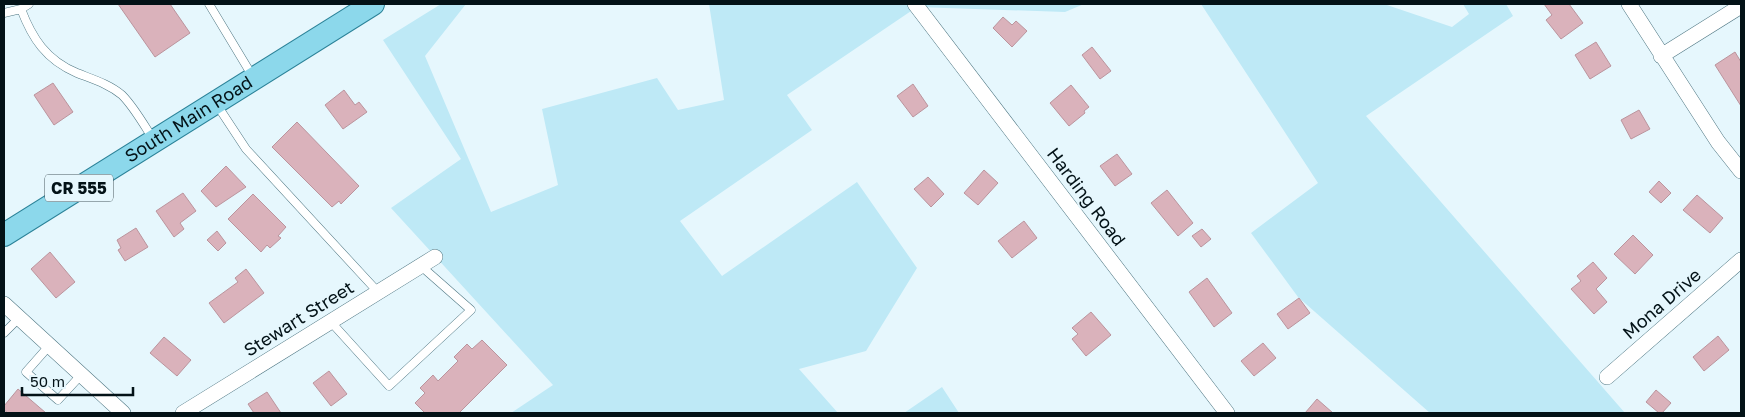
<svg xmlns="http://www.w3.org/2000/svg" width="1745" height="417" viewBox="0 0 1745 417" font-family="'Golos Text',sans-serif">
  <rect width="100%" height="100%" fill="#e6f7fd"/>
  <path fill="#bee9f6" d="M 441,4 L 466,4 L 425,56 L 491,212 L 558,185 L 542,109 L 657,78 L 678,110 L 724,100 L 709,4 L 1084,4 L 1065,12 L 917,7 L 787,95 L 812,130 L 680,221 L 722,276 L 857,182 L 917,268 L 866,351 L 799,369 L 838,413 L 511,413 L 553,385 L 391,208 L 461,159 L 383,40 Z
    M 1201,4 L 1384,4 L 1452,27 L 1469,14 L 1463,4 L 1506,4 L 1513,16 L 1366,116 L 1625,413 L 1430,413 L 1298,297 L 1251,233 L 1318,183 Z
    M 942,387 L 959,413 L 904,413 Z"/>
  <path fill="#dab2bb" stroke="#bb949d" d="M 118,4 L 170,4 L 190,33 L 155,57 Z
    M 1544,4 L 1569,4 L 1583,23 L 1561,39 L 1546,20 L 1552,15 Z
    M 1003,17 L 1012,25 L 1016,21 L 1027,31 L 1012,47 L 993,28 Z
    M 1596,42 L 1611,66 L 1590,79 L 1575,55 Z
    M 1092,47 L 1111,71 L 1100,79 L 1082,55 Z
    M 1735,52 L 1741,62 L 1741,106 L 1715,65 Z
    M 53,83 L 73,112 L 54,125 L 34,95 Z
    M 913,84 L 928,106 L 913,117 L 897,96 Z
    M 1071,85 L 1089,107 L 1084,111 L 1085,113 L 1069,126 L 1050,103 Z
    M 344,90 L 355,105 L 359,102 L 367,112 L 343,129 L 325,105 Z
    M 1639,110 L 1650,129 L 1631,139 L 1621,120 Z
    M 297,122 L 359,186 L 341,204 L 339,201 L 332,207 L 272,147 Z
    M 1117,154 L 1132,174 L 1115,186 L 1100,166 Z
    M 226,166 L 246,187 L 216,207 L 201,191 Z
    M 984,170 L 998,183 L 978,205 L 964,193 Z
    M 928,177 L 944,194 L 931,207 L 914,189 Z
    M 1659,181 L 1671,193 L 1661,203 L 1649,192 Z
    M 1167,190 L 1193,223 L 1178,236 L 1151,203 Z
    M 183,193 L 196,211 L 180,223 L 184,229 L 174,237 L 156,211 Z
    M 253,194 L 286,227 L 278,236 L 281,238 L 270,248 L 267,245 L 261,252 L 228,219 Z
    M 1697,195 L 1723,218 L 1710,233 L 1683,210 Z
    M 1024,221 L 1037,238 L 1012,258 L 998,241 Z
    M 136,228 L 148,247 L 125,261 L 118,250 L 121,248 L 117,240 Z
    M 1202,229 L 1211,239 L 1201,247 L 1192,236 Z
    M 217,231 L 226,243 L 218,251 L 207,240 Z
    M 1633,235 L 1653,255 L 1635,274 L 1614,254 Z
    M 50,252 L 75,282 L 56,298 L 31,269 Z
    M 1593,262 L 1607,278 L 1596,289 L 1607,302 L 1594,314 L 1571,289 L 1581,281 L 1577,276 Z
    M 246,269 L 264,293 L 224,323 L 209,303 L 238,282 L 235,278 Z
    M 1207,278 L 1232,313 L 1214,327 L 1189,292 Z
    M 1299,298 L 1310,313 L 1288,329 L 1277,314 Z
    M 1091,312 L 1111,335 L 1086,356 L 1072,339 L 1078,334 L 1072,328 Z
    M 1718,336 L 1729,350 L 1704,371 L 1693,357 Z
    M 164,337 L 191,360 L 177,376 L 150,353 Z
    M 482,340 L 507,365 L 459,413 L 425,413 L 415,403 L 425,393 L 420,388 L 433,375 L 438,381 L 458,361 L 454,357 L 467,344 L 472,349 Z
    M 1263,343 L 1276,358 L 1254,376 L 1241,361 Z
    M 329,371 L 347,394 L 331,406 L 313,383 Z
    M 18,389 L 46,413 L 8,413 L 4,410 L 4,406 Z
    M 1656,390 L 1671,403 L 1662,413 L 1659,413 L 1646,402 Z
    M 267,392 L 281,413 L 254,413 L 248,404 Z
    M 1317,399 L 1333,413 L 1305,413 Z"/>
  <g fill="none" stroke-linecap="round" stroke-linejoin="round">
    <g stroke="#4f7783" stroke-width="9">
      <path id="lane" d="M 209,4 L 253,77
        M 21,9 C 32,38 46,60 77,73 C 92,79 109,84 122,95 C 134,107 144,125 153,139
        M 4,13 L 21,9 L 29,4
        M 217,105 L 246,149 L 378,292
        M 331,322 L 389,386 L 471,310 L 421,266
        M 4,333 L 19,318
        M 49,346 L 26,372 L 58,400 L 81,375"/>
    </g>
    <g stroke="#4f7783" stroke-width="16">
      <path id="street" d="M 915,4 L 1227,413
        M 1629,4 L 1718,142 L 1741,171
        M 1661,56 L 1741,6
        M 4,304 L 123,413
        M 1607,377 L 1741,260
        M 183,413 L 435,257"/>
    </g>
    <g stroke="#2b8298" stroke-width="24">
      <g id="primary">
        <path id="s1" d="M 4,235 L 373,4"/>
      </g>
    </g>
    <use href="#lane" stroke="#fff" stroke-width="8"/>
    <use href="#street" stroke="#fff" stroke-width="15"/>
    <use href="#primary" stroke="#8cd8eb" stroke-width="22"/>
  </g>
  <g text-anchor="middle" stroke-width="4" stroke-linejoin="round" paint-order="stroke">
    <rect fill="#e6f7fd" stroke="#47575c" stroke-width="1" x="45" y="174.5" width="68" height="27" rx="4"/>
    <g font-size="16" font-weight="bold" fill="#031217">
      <text x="79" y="194">CR 555</text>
    </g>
    <g font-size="18" fill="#031217" stroke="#e6f7fd">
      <text dy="6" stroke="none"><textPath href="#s1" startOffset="218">South Main Road</textPath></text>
      <text transform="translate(1086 197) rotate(53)" y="6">Harding Road</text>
      <text transform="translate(1662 304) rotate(-41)" y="6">Mona Drive</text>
      <text transform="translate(299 319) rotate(-32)" y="6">Stewart Street</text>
    </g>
  </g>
  <rect width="1745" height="417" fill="none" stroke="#031217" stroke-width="10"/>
  <path d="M22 387v8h111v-8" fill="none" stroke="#031217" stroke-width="2.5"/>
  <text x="30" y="387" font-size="15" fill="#031217" stroke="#e6f7fd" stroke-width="4" paint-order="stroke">50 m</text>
</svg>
